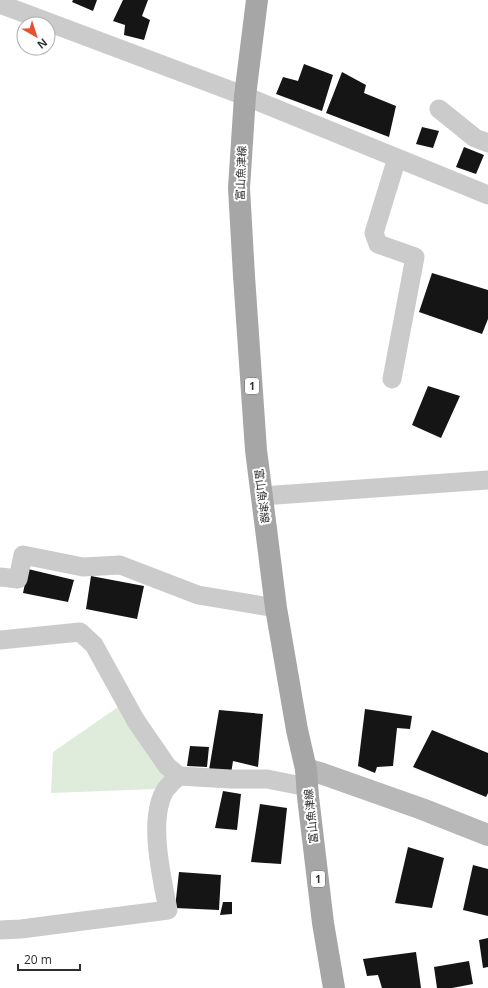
<svg xmlns="http://www.w3.org/2000/svg" width="488" height="988" viewBox="0 0 488 988" font-family="'Open Sans','Noto Sans JP',sans-serif">
  <rect width="100%" height="100%" fill="#fff"/>
  <path fill="#dfebdb" d="M 118,707 L 166,779 L 155,789 L 51,793 L 53,752 Z"/>
  <path fill="#151515" d="M 73,0 L 97,0 L 93,11 L 72,2 Z
    M 123,0 L 148,0 L 142,16 L 150,20 L 144,40 L 124,35 L 125,25 L 113,21 Z
    M 304,64 L 333,75 L 322,111 L 276,94 L 283,77 L 298,81 Z
    M 342,72 L 366,85 L 364,93 L 396,106 L 389,137 L 326,113 Z
    M 422,127 L 439,131 L 433,148 L 416,144 Z
    M 464,147 L 484,155 L 476,174 L 456,167 Z
    M 432,273 L 488,290 L 488,319 L 482,334 L 419,312 Z
    M 428,386 L 460,396 L 441,438 L 412,425 Z
    M 28,569 L 74,580 L 68,602 L 23,593 Z
    M 91,576 L 144,586 L 137,619 L 86,609 Z
    M 365,709 L 412,716 L 410,729 L 397,728 L 393,766 L 377,767 L 375,773 L 358,766 Z
    M 219,710 L 263,714 L 258,767 L 233,761 L 231,774 L 209,770 Z
    M 432,730 L 488,753 L 488,793 L 486,797 L 413,767 Z
    M 190,746 L 209,747 L 207,767 L 187,766 Z
    M 223,791 L 241,794 L 237,830 L 215,828 Z
    M 260,804 L 287,808 L 281,864 L 251,862 Z
    M 408,847 L 444,858 L 432,908 L 395,903 Z
    M 473,865 L 488,869 L 488,916 L 463,910 Z
    M 179,872 L 221,875 L 219,910 L 175,908 Z
    M 223,902 L 232,902 L 232,914 L 220,915 Z
    M 488,938 L 488,967 L 483,968 L 479,940 Z
    M 416,952 L 421,988 L 382,988 L 378,975 L 367,976 L 363,959 Z
    M 469,961 L 473,984 L 452,988 L 437,988 L 434,967 Z"/>
  <g fill="none" stroke-linecap="round" stroke-linejoin="round">
    <path stroke="#cbcbcb" stroke-width="19" d="M 0,4 L 245,96 L 488,195
      M 439,109 L 475,138 L 488,143
      M 392,379 L 415,257 L 378,244 L 374,233 L 397,158
      M 262,496 L 488,480
      M 0,577 L 18,579 L 23,555 L 83,567 L 120,565 L 198,595 L 276,608
      M 0,640 L 80,632 L 94,645 L 136,721 L 167,766 L 179,776 L 230,779 L 267,779 L 307,787
      M 0,930 L 21,929 L 168,910 C 162,878 147,817 166,789 C 169,785 174,780 179,776"/>
    <path stroke="#b8b8b8" stroke-width="22" d="M 306,769 L 323,774 L 422,809 L 488,835"/>
    <path stroke="#a6a6a6" stroke-width="22" d="M 257,0 L 245,96 L 239,188 L 244,276 L 256,450 L 276,608 L 297,730 L 306,769 L 308,797 L 323,923 L 334,988"/>
  </g>
  <g text-anchor="middle" stroke-width="4" stroke-linejoin="round" paint-order="stroke">
    <g fill="#fff" stroke="#6d6d6d" stroke-width="1">
      <rect x="245" y="378" width="14" height="16" rx="3"/>
      <rect x="311" y="871" width="14" height="16" rx="3"/>
    </g>
    <g font-size="10" font-weight="bold" fill="#2e2e2e">
      <text x="252" y="390">1</text>
      <text x="318" y="883">1</text>
    </g>
    <g font-size="11" fill="#2e2e2e" stroke="#fff">
      <text transform="translate(241 173) rotate(-88)" y="4">富山魚津線</text>
      <text transform="translate(262 496) rotate(83)" y="4">富山魚津線</text>
      <text transform="translate(311 816) rotate(-96)" y="4">富山魚津線</text>
    </g>
  </g>
  <g transform="translate(36 36) rotate(141)"><circle r="19" fill="#ffffff" stroke="#ababab"/>
  <path d="M0-3L7 15L0 10L-7 15Z" fill="#e6522f"/>
  <text y="-6" font-size="11" font-weight="bold" text-anchor="middle" fill="#2e2e2e">N</text>
  </g>
  <path d="M18 964v6h62v-6" fill="none" stroke="#2e2e2e" stroke-width="2"/>
  <text x="24" y="964" font-size="12" fill="#2e2e2e" stroke="#ffffff" stroke-width="3" paint-order="stroke">20 m</text>
</svg>
